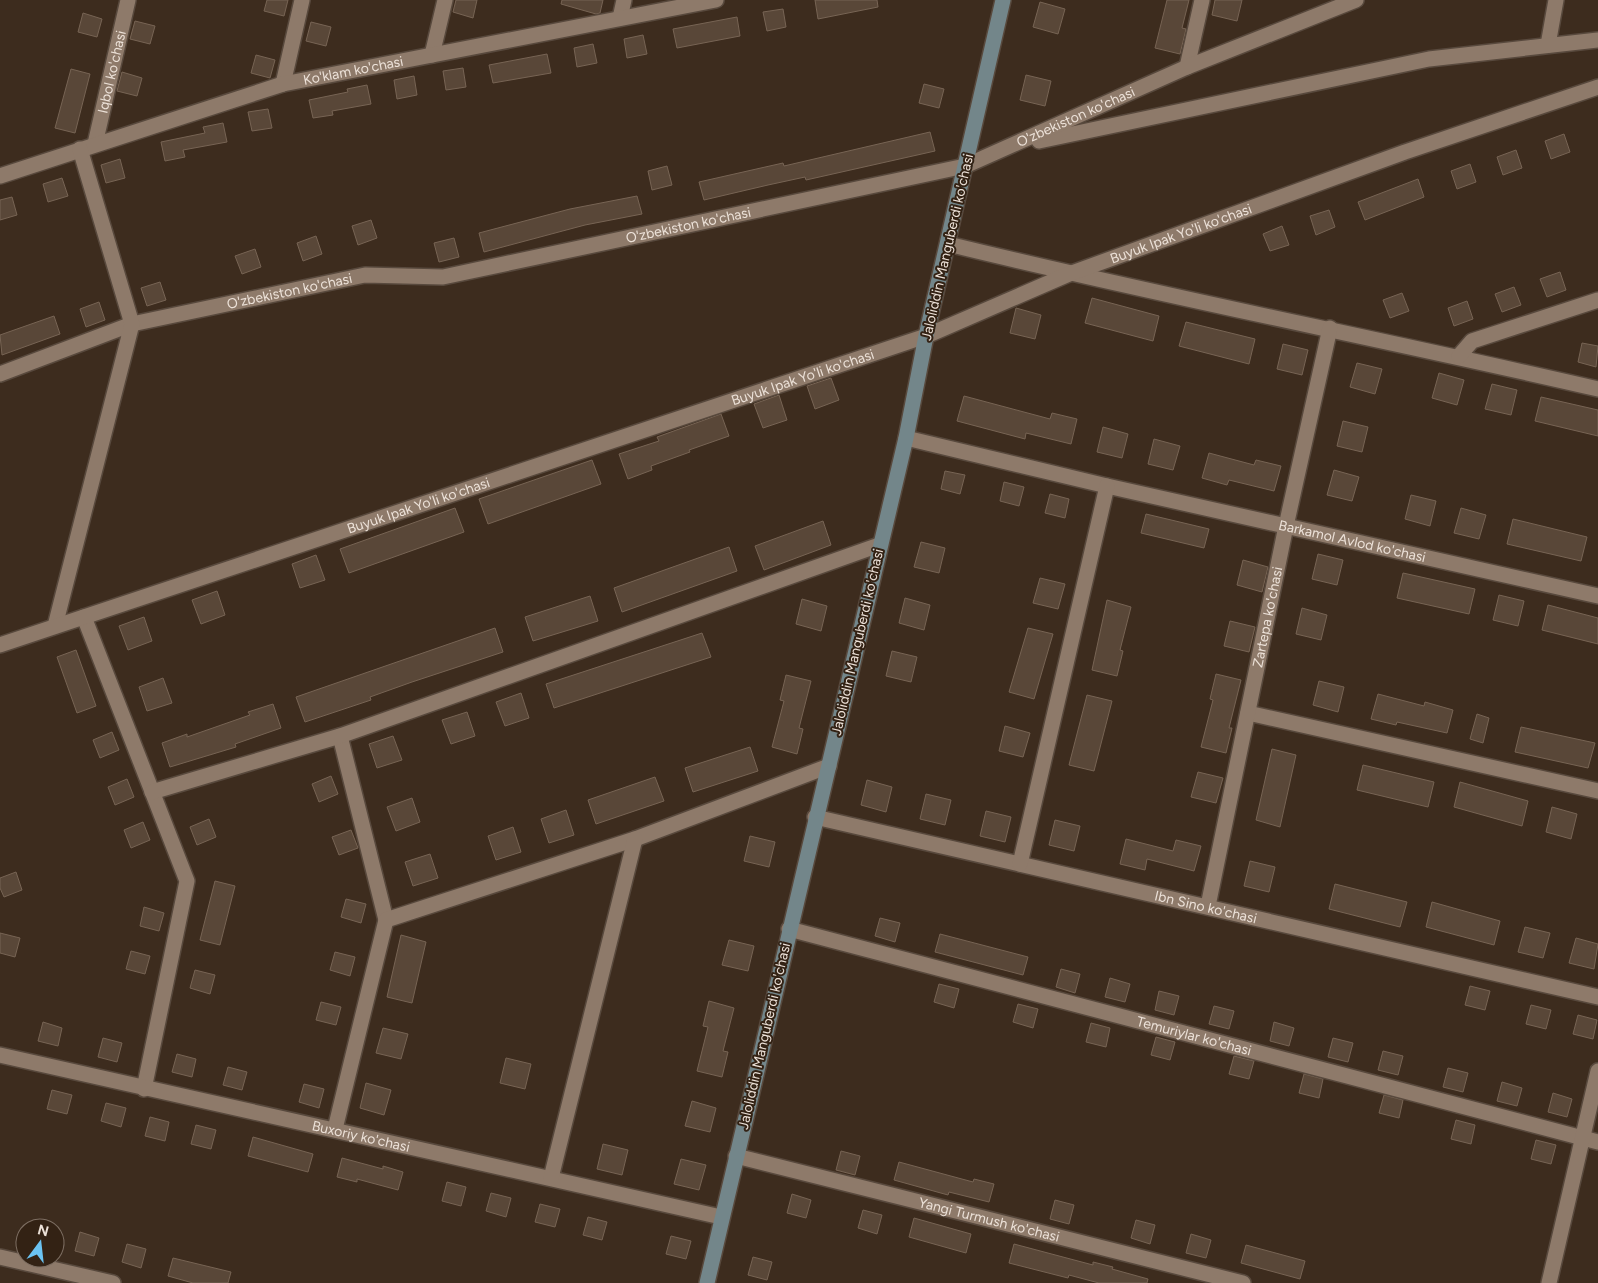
<svg xmlns="http://www.w3.org/2000/svg" width="1598" height="1283" viewBox="0 0 1598 1283" font-family="Figtree,sans-serif">
  <rect width="100%" height="100%" fill="#3d2c1e"/>
  <path fill="#594738" stroke="#776454" d="M 267,0 L 288,0 L 284,16 L 264,11 Z
    M 456,0 L 477,0 L 473,18 L 453,12 Z
    M 562,0 L 603,0 L 600,13 L 596,14 L 561,4 Z
    M 815,0 L 877,0 L 878,7 L 818,19 Z
    M 1167,0 L 1189,0 L 1182,28 L 1186,29 L 1180,54 L 1155,48 Z
    M 1215,0 L 1242,0 L 1237,21 L 1212,15 Z
    M 1040,2 L 1065,9 L 1058,34 L 1033,27 Z
    M 783,9 L 786,27 L 767,31 L 763,12 Z
    M 83,13 L 102,19 L 97,37 L 78,32 Z
    M 737,17 L 740,36 L 677,48 L 673,29 Z
    M 135,21 L 155,26 L 150,44 L 130,39 Z
    M 311,22 L 331,27 L 326,46 L 306,41 Z
    M 643,35 L 647,54 L 627,58 L 624,39 Z
    M 593,44 L 597,63 L 577,67 L 574,48 Z
    M 547,54 L 551,73 L 493,83 L 489,65 Z
    M 256,55 L 275,60 L 270,78 L 251,73 Z
    M 463,68 L 466,87 L 446,90 L 443,71 Z
    M 71,69 L 90,74 L 75,133 L 55,128 Z
    M 122,72 L 142,78 L 137,96 L 117,91 Z
    M 1026,75 L 1051,81 L 1045,106 L 1020,100 Z
    M 414,76 L 417,95 L 397,99 L 394,80 Z
    M 924,84 L 944,89 L 939,108 L 919,103 Z
    M 367,85 L 371,104 L 332,111 L 333,115 L 313,118 L 309,100 L 348,92 L 347,89 Z
    M 268,109 L 272,128 L 252,131 L 248,112 Z
    M 223,123 L 227,142 L 183,150 L 185,157 L 165,161 L 161,142 L 205,133 L 203,127 Z
    M 930,132 L 935,151 L 806,180 L 805,177 L 768,185 L 704,200 L 699,182 L 783,163 L 784,166 Z
    M 1564,134 L 1570,152 L 1551,159 L 1545,141 Z
    M 1516,150 L 1522,168 L 1503,175 L 1497,157 Z
    M 120,159 L 125,178 L 106,183 L 101,165 Z
    M 1470,164 L 1476,182 L 1457,189 L 1451,171 Z
    M 667,166 L 672,185 L 652,190 L 648,171 Z
    M 62,178 L 68,196 L 48,202 L 43,184 Z
    M 1418,179 L 1424,197 L 1365,220 L 1358,202 Z
    M 637,196 L 642,214 L 585,225 L 484,252 L 479,233 L 570,209 Z
    M 12,197 L 17,215 L 0,220 L 0,200 Z
    M 1329,210 L 1335,227 L 1316,235 L 1310,216 Z
    M 371,220 L 377,238 L 358,245 L 352,226 Z
    M 1282,226 L 1289,245 L 1270,251 L 1263,234 Z
    M 316,236 L 322,254 L 303,261 L 297,243 Z
    M 454,238 L 459,257 L 439,262 L 434,243 Z
    M 255,249 L 261,267 L 242,274 L 235,256 Z
    M 1560,272 L 1566,290 L 1547,297 L 1540,279 Z
    M 160,282 L 166,300 L 147,306 L 141,288 Z
    M 1514,287 L 1521,305 L 1502,312 L 1495,294 Z
    M 1402,293 L 1409,311 L 1390,318 L 1383,300 Z
    M 1092,298 L 1159,316 L 1153,341 L 1085,323 Z
    M 1467,301 L 1473,319 L 1454,326 L 1448,308 Z
    M 99,302 L 105,320 L 86,327 L 80,309 Z
    M 1016,308 L 1041,315 L 1035,339 L 1010,333 Z
    M 54,316 L 60,334 L 2,355 L 0,335 Z
    M 1186,322 L 1255,339 L 1249,364 L 1179,346 Z
    M 1582,343 L 1598,346 L 1596,367 L 1578,362 Z
    M 1283,344 L 1308,350 L 1302,375 L 1277,369 Z
    M 1357,363 L 1382,369 L 1375,394 L 1350,387 Z
    M 1439,373 L 1464,380 L 1457,405 L 1432,398 Z
    M 831,378 L 839,400 L 815,409 L 807,386 Z
    M 1492,384 L 1517,390 L 1511,415 L 1485,409 Z
    M 779,395 L 787,420 L 763,428 L 754,404 Z
    M 964,396 L 1050,419 L 1052,413 L 1077,419 L 1071,444 L 1026,433 L 1025,439 L 957,421 Z
    M 1541,397 L 1598,410 L 1598,436 L 1535,421 Z
    M 721,414 L 729,436 L 689,450 L 690,452 L 651,466 L 652,470 L 628,479 L 619,454 L 659,441 L 657,437 Z
    M 1343,421 L 1368,427 L 1362,452 L 1337,446 Z
    M 1103,427 L 1128,434 L 1122,458 L 1097,452 Z
    M 1154,439 L 1180,446 L 1173,470 L 1148,464 Z
    M 1209,453 L 1254,465 L 1256,460 L 1281,466 L 1274,491 L 1229,480 L 1227,485 L 1202,478 Z
    M 592,460 L 601,484 L 488,524 L 479,499 Z
    M 1334,470 L 1359,477 L 1352,501 L 1327,495 Z
    M 945,471 L 965,475 L 960,494 L 941,489 Z
    M 1004,482 L 1024,487 L 1019,506 L 1000,501 Z
    M 1050,494 L 1069,499 L 1065,518 L 1045,513 Z
    M 1411,495 L 1436,501 L 1430,526 L 1405,519 Z
    M 455,508 L 464,532 L 349,573 L 340,549 Z
    M 1461,508 L 1486,515 L 1479,539 L 1454,533 Z
    M 1146,514 L 1209,529 L 1204,548 L 1141,533 Z
    M 1513,519 L 1587,537 L 1581,561 L 1507,544 Z
    M 823,521 L 831,545 L 764,570 L 755,546 Z
    M 921,542 L 945,548 L 939,573 L 914,567 Z
    M 729,547 L 737,571 L 622,612 L 614,588 Z
    M 1318,554 L 1343,560 L 1337,585 L 1312,579 Z
    M 316,555 L 325,580 L 300,588 L 292,564 Z
    M 1243,560 L 1268,567 L 1262,592 L 1237,585 Z
    M 1403,573 L 1475,589 L 1469,614 L 1397,598 Z
    M 1040,578 L 1065,584 L 1058,609 L 1033,603 Z
    M 217,591 L 225,615 L 201,624 L 192,600 Z
    M 1499,595 L 1524,601 L 1518,626 L 1493,620 Z
    M 590,596 L 598,621 L 533,641 L 525,617 Z
    M 905,598 L 930,605 L 924,630 L 899,623 Z
    M 802,599 L 827,606 L 821,631 L 796,624 Z
    M 1107,600 L 1131,607 L 1120,650 L 1123,651 L 1117,676 L 1092,670 Z
    M 1548,605 L 1598,618 L 1598,644 L 1542,630 Z
    M 1302,608 L 1327,615 L 1321,640 L 1296,634 Z
    M 144,617 L 152,641 L 128,650 L 119,626 Z
    M 1230,621 L 1255,627 L 1249,652 L 1224,646 Z
    M 495,628 L 503,652 L 412,682 L 370,697 L 371,700 L 305,722 L 296,697 Z
    M 1028,628 L 1053,634 L 1034,699 L 1009,692 Z
    M 702,633 L 711,657 L 554,708 L 546,684 Z
    M 76,650 L 96,706 L 77,713 L 57,657 Z
    M 892,651 L 917,657 L 911,682 L 886,676 Z
    M 1216,674 L 1241,680 L 1229,728 L 1232,728 L 1226,753 L 1201,747 L 1213,700 L 1210,699 Z
    M 786,675 L 811,681 L 799,728 L 803,729 L 797,754 L 772,747 L 784,701 L 780,700 Z
    M 163,678 L 172,703 L 147,711 L 139,687 Z
    M 1319,681 L 1344,687 L 1338,712 L 1313,705 Z
    M 521,693 L 529,718 L 505,726 L 496,702 Z
    M 1378,694 L 1424,706 L 1425,702 L 1453,710 L 1447,733 L 1397,722 L 1396,725 L 1371,719 Z
    M 1087,695 L 1112,701 L 1094,771 L 1069,765 Z
    M 273,704 L 281,728 L 235,744 L 236,747 L 170,767 L 162,743 L 187,734 L 187,737 L 250,715 L 248,712 Z
    M 467,712 L 475,736 L 451,744 L 442,720 Z
    M 1477,714 L 1489,718 L 1483,743 L 1470,739 Z
    M 1005,726 L 1030,733 L 1023,757 L 999,751 Z
    M 1521,727 L 1595,743 L 1588,768 L 1515,752 Z
    M 112,732 L 119,750 L 100,758 L 93,740 Z
    M 393,736 L 402,760 L 377,768 L 369,744 Z
    M 750,747 L 758,771 L 693,792 L 685,768 Z
    M 1272,749 L 1296,755 L 1280,827 L 1256,820 Z
    M 1363,765 L 1434,782 L 1428,807 L 1357,790 Z
    M 1198,772 L 1223,778 L 1216,803 L 1191,797 Z
    M 331,776 L 338,794 L 319,802 L 312,784 Z
    M 655,777 L 664,801 L 596,824 L 588,800 Z
    M 127,779 L 134,797 L 115,805 L 108,787 Z
    M 867,780 L 892,787 L 886,812 L 861,805 Z
    M 1460,782 L 1528,801 L 1522,826 L 1454,807 Z
    M 926,794 L 951,800 L 945,825 L 920,819 Z
    M 412,798 L 420,822 L 396,831 L 387,807 Z
    M 1552,807 L 1577,814 L 1571,839 L 1546,832 Z
    M 566,810 L 574,835 L 549,843 L 541,819 Z
    M 986,811 L 1011,817 L 1005,842 L 980,836 Z
    M 209,819 L 216,837 L 197,845 L 190,827 Z
    M 1055,820 L 1080,826 L 1074,851 L 1049,845 Z
    M 143,822 L 150,840 L 131,848 L 124,830 Z
    M 513,827 L 521,852 L 496,860 L 488,836 Z
    M 351,830 L 358,848 L 339,855 L 332,837 Z
    M 750,836 L 775,842 L 769,867 L 744,861 Z
    M 1126,839 L 1173,851 L 1176,840 L 1201,846 L 1194,871 L 1147,859 L 1145,870 L 1120,864 Z
    M 430,854 L 438,878 L 413,886 L 405,862 Z
    M 1250,861 L 1275,867 L 1269,892 L 1244,886 Z
    M 16,872 L 22,890 L 4,897 L 0,888 L 0,878 Z
    M 215,881 L 235,886 L 220,945 L 200,940 Z
    M 1335,884 L 1407,902 L 1400,927 L 1329,909 Z
    M 346,899 L 366,904 L 361,923 L 341,917 Z
    M 1432,902 L 1500,921 L 1494,945 L 1426,927 Z
    M 144,907 L 164,913 L 159,931 L 140,926 Z
    M 880,918 L 900,923 L 895,942 L 875,936 Z
    M 1525,927 L 1550,933 L 1543,958 L 1518,952 Z
    M 0,933 L 20,938 L 15,957 L 0,953 Z
    M 940,934 L 1028,957 L 1023,975 L 935,952 Z
    M 401,935 L 426,942 L 412,1003 L 387,997 Z
    M 1576,938 L 1598,944 L 1594,969 L 1569,963 Z
    M 729,940 L 754,946 L 748,971 L 722,965 Z
    M 131,951 L 150,956 L 145,974 L 126,969 Z
    M 335,952 L 355,957 L 350,976 L 330,970 Z
    M 1061,969 L 1080,974 L 1075,993 L 1056,987 Z
    M 195,970 L 215,975 L 210,994 L 190,988 Z
    M 1110,978 L 1130,984 L 1125,1002 L 1105,997 Z
    M 939,984 L 959,989 L 954,1008 L 934,1002 Z
    M 1470,986 L 1490,991 L 1485,1010 L 1465,1005 Z
    M 1159,991 L 1179,996 L 1174,1015 L 1155,1010 Z
    M 709,1001 L 734,1008 L 723,1051 L 728,1052 L 722,1077 L 697,1071 L 708,1027 L 703,1026 Z
    M 321,1002 L 341,1007 L 336,1025 L 316,1020 Z
    M 1018,1004 L 1038,1009 L 1033,1028 L 1013,1022 Z
    M 1531,1005 L 1551,1010 L 1546,1029 L 1526,1024 Z
    M 1214,1006 L 1234,1011 L 1229,1029 L 1209,1024 Z
    M 1578,1015 L 1597,1020 L 1593,1039 L 1573,1034 Z
    M 43,1022 L 62,1028 L 58,1046 L 38,1041 Z
    M 1274,1022 L 1294,1028 L 1289,1046 L 1270,1041 Z
    M 1091,1023 L 1110,1028 L 1106,1047 L 1086,1042 Z
    M 383,1028 L 408,1034 L 401,1059 L 376,1053 Z
    M 1156,1037 L 1175,1042 L 1170,1060 L 1151,1055 Z
    M 103,1038 L 122,1043 L 117,1062 L 98,1057 Z
    M 1333,1038 L 1353,1043 L 1348,1062 L 1328,1057 Z
    M 1383,1051 L 1403,1056 L 1398,1075 L 1378,1070 Z
    M 177,1054 L 196,1059 L 192,1077 L 172,1072 Z
    M 1234,1056 L 1254,1061 L 1249,1079 L 1229,1074 Z
    M 506,1058 L 531,1064 L 525,1089 L 500,1083 Z
    M 228,1067 L 247,1072 L 242,1090 L 223,1085 Z
    M 1448,1068 L 1468,1073 L 1463,1092 L 1443,1087 Z
    M 1304,1074 L 1323,1079 L 1319,1098 L 1299,1093 Z
    M 1502,1082 L 1522,1088 L 1517,1106 L 1497,1101 Z
    M 366,1083 L 391,1090 L 384,1115 L 360,1108 Z
    M 304,1084 L 324,1089 L 319,1108 L 299,1102 Z
    M 52,1090 L 72,1095 L 67,1114 L 47,1109 Z
    M 1553,1093 L 1572,1099 L 1567,1117 L 1548,1112 Z
    M 1384,1095 L 1403,1100 L 1399,1118 L 1379,1113 Z
    M 692,1101 L 716,1108 L 710,1132 L 685,1126 Z
    M 106,1103 L 126,1108 L 121,1127 L 101,1121 Z
    M 150,1117 L 169,1122 L 165,1141 L 145,1136 Z
    M 1456,1120 L 1475,1125 L 1471,1144 L 1451,1139 Z
    M 196,1125 L 216,1130 L 211,1149 L 191,1144 Z
    M 253,1137 L 313,1154 L 308,1172 L 248,1156 Z
    M 1536,1140 L 1556,1145 L 1551,1164 L 1531,1159 Z
    M 603,1144 L 628,1150 L 622,1175 L 597,1169 Z
    M 841,1151 L 860,1156 L 855,1175 L 836,1170 Z
    M 342,1158 L 383,1169 L 383,1166 L 403,1172 L 398,1190 L 357,1179 L 357,1182 L 337,1177 Z
    M 681,1159 L 706,1165 L 699,1190 L 674,1184 Z
    M 899,1162 L 973,1182 L 974,1179 L 994,1184 L 989,1202 L 949,1192 L 948,1195 L 894,1180 Z
    M 447,1182 L 466,1187 L 461,1206 L 442,1201 Z
    M 491,1193 L 511,1198 L 506,1217 L 486,1211 Z
    M 792,1194 L 811,1200 L 806,1218 L 787,1213 Z
    M 1055,1200 L 1074,1205 L 1069,1224 L 1050,1219 Z
    M 540,1204 L 560,1209 L 555,1227 L 535,1222 Z
    M 863,1210 L 882,1215 L 877,1234 L 858,1228 Z
    M 588,1217 L 607,1222 L 602,1240 L 583,1235 Z
    M 914,1218 L 971,1234 L 966,1253 L 909,1237 Z
    M 1136,1220 L 1155,1225 L 1150,1244 L 1131,1238 Z
    M 80,1232 L 99,1238 L 94,1256 L 75,1251 Z
    M 1191,1234 L 1211,1240 L 1206,1258 L 1186,1253 Z
    M 671,1236 L 691,1241 L 686,1259 L 666,1254 Z
    M 127,1244 L 146,1249 L 141,1268 L 122,1262 Z
    M 1014,1244 L 1093,1265 L 1093,1262 L 1113,1267 L 1112,1269 L 1148,1279 L 1147,1283 L 1099,1283 L 1069,1275 L 1068,1278 L 1009,1263 Z
    M 1246,1245 L 1305,1261 L 1300,1279 L 1241,1263 Z
    M 753,1257 L 772,1262 L 767,1280 L 748,1275 Z
    M 173,1258 L 231,1272 L 228,1283 L 193,1283 L 168,1276 Z"/>
  <g fill="none" stroke-linecap="round" stroke-linejoin="round">
    <g stroke="#58493d" stroke-width="18">
      <g id="street">
        <path d="M 620,18 L 624,0"/>
        <path d="M 1548,45 L 1556,0"/>
        <path d="M 432,55 L 445,0"/>
        <path d="M 1187,67 L 1202,0"/>
        <path d="M 283,84 L 302,0"/>
        <path d="M 1039,141 L 1429,59 L 1598,40"/>
        <path id="s1" d="M 95,144 L 128,0"/>
        <path id="s2" d="M 0,176 L 283,84 L 716,0"/>
        <path d="M 948,244 C 1164,297 1382,339 1598,389"/>
        <path d="M 1459,356 L 1472,341 L 1598,300"/>
        <path id="s3" d="M 0,374 L 132,324 L 365,275 L 443,277 L 965,166 L 1187,67 L 1356,0"/>
        <path id="s4" d="M 906,438 L 1107,486 L 1598,596"/>
        <path d="M 84,617 L 187,881 L 144,1089"/>
        <path d="M 55,626 L 132,324 L 80,149"/>
        <path id="s5" d="M 0,645 L 926,336 L 1069,274 L 1405,152 L 1598,87"/>
        <path d="M 1248,713 L 1598,791"/>
        <path d="M 340,736 L 386,920"/>
        <path d="M 152,792 L 340,736 L 879,545"/>
        <path id="s6" d="M 815,817 L 1598,997"/>
        <path d="M 1020,864 L 1107,486"/>
        <path id="s7" d="M 1208,906 L 1286,526 L 1330,328"/>
        <path id="s8" d="M 789,929 L 1598,1142"/>
        <path id="s9" d="M 0,1055 L 721,1217"/>
        <path d="M 335,1129 L 386,920 L 635,839 L 829,766"/>
        <path id="s10" d="M 736,1156 L 1243,1283"/>
        <path d="M 551,1178 L 635,839"/>
        <path d="M 0,1257 L 113,1283"/>
        <path d="M 1549,1283 L 1598,1071"/>
      </g>
    </g>
    <g stroke="#58493d" stroke-width="18">
      <path id="secondary" d="M 707,1283 L 906,438 L 926,336 L 1003,0"/>
    </g>
    <use href="#street" stroke="#8e7a6a" stroke-width="15"/>
    <use href="#secondary" stroke="#73868a" stroke-width="15"/>
  </g>
  <g text-anchor="middle" stroke-width="4" stroke-linejoin="round" paint-order="stroke">
    <g font-size="14" fill="#ece1d8" stroke="#332214">
      <text dy="5" stroke="none"><textPath href="#s2" startOffset="369">Ko'klam ko'chasi</textPath></text>
      <text dy="5" stroke="none"><textPath href="#s1" startOffset="74">Iqbol ko'chasi</textPath></text>
      <text dy="5" stroke="none"><textPath href="#s3" startOffset="1112">O'zbekiston ko'chasi</textPath></text>
      <text dy="5" stroke="none"><textPath href="#s3" startOffset="708">O'zbekiston ko'chasi</textPath></text>
      <text dy="5" stroke="none"><textPath href="#s5" startOffset="1251">Buyuk Ipak Yo'li ko'chasi</textPath></text>
      <text transform="translate(947 247) rotate(-77)" y="5">Jaloliddin Manguberdi ko'chasi</text>
      <text dy="5" stroke="none"><textPath href="#s3" startOffset="302">O'zbekiston ko'chasi</textPath></text>
      <text dy="5" stroke="none"><textPath href="#s5" startOffset="846">Buyuk Ipak Yo'li ko'chasi</textPath></text>
      <text dy="5" stroke="none"><textPath href="#s5" startOffset="441">Buyuk Ipak Yo'li ko'chasi</textPath></text>
      <text dy="5" stroke="none"><textPath href="#s4" startOffset="458">Barkamol Avlod ko'chasi</textPath></text>
      <text dy="5" stroke="none"><textPath href="#s7" startOffset="295">Zartepa ko'chasi</textPath></text>
      <text transform="translate(857 642) rotate(-77)" y="5">Jaloliddin Manguberdi ko'chasi</text>
      <text dy="5" stroke="none"><textPath href="#s6" startOffset="401">Ibn Sino ko'chasi</textPath></text>
      <text transform="translate(764 1036) rotate(-77)" y="5">Jaloliddin Manguberdi ko'chasi</text>
      <text dy="5" stroke="none"><textPath href="#s8" startOffset="419">Temuriylar ko'chasi</textPath></text>
      <text dy="5" stroke="none"><textPath href="#s9" startOffset="370">Buxoriy ko'chasi</textPath></text>
      <text dy="5" stroke="none"><textPath href="#s10" startOffset="261">Yangi Turmush ko'chasi</textPath></text>
    </g>
  </g>
  <g transform="translate(40 1243) rotate(15)"><circle r="24" fill="#332214" stroke="#7d6e62"/>
  <path d="M0-4L9 19L0 12L-9 19Z" fill="#6bc3f2"/>
  <text y="-8" font-size="14" font-weight="bold" text-anchor="middle" fill="#ece1d8">N</text>
  </g>
</svg>
